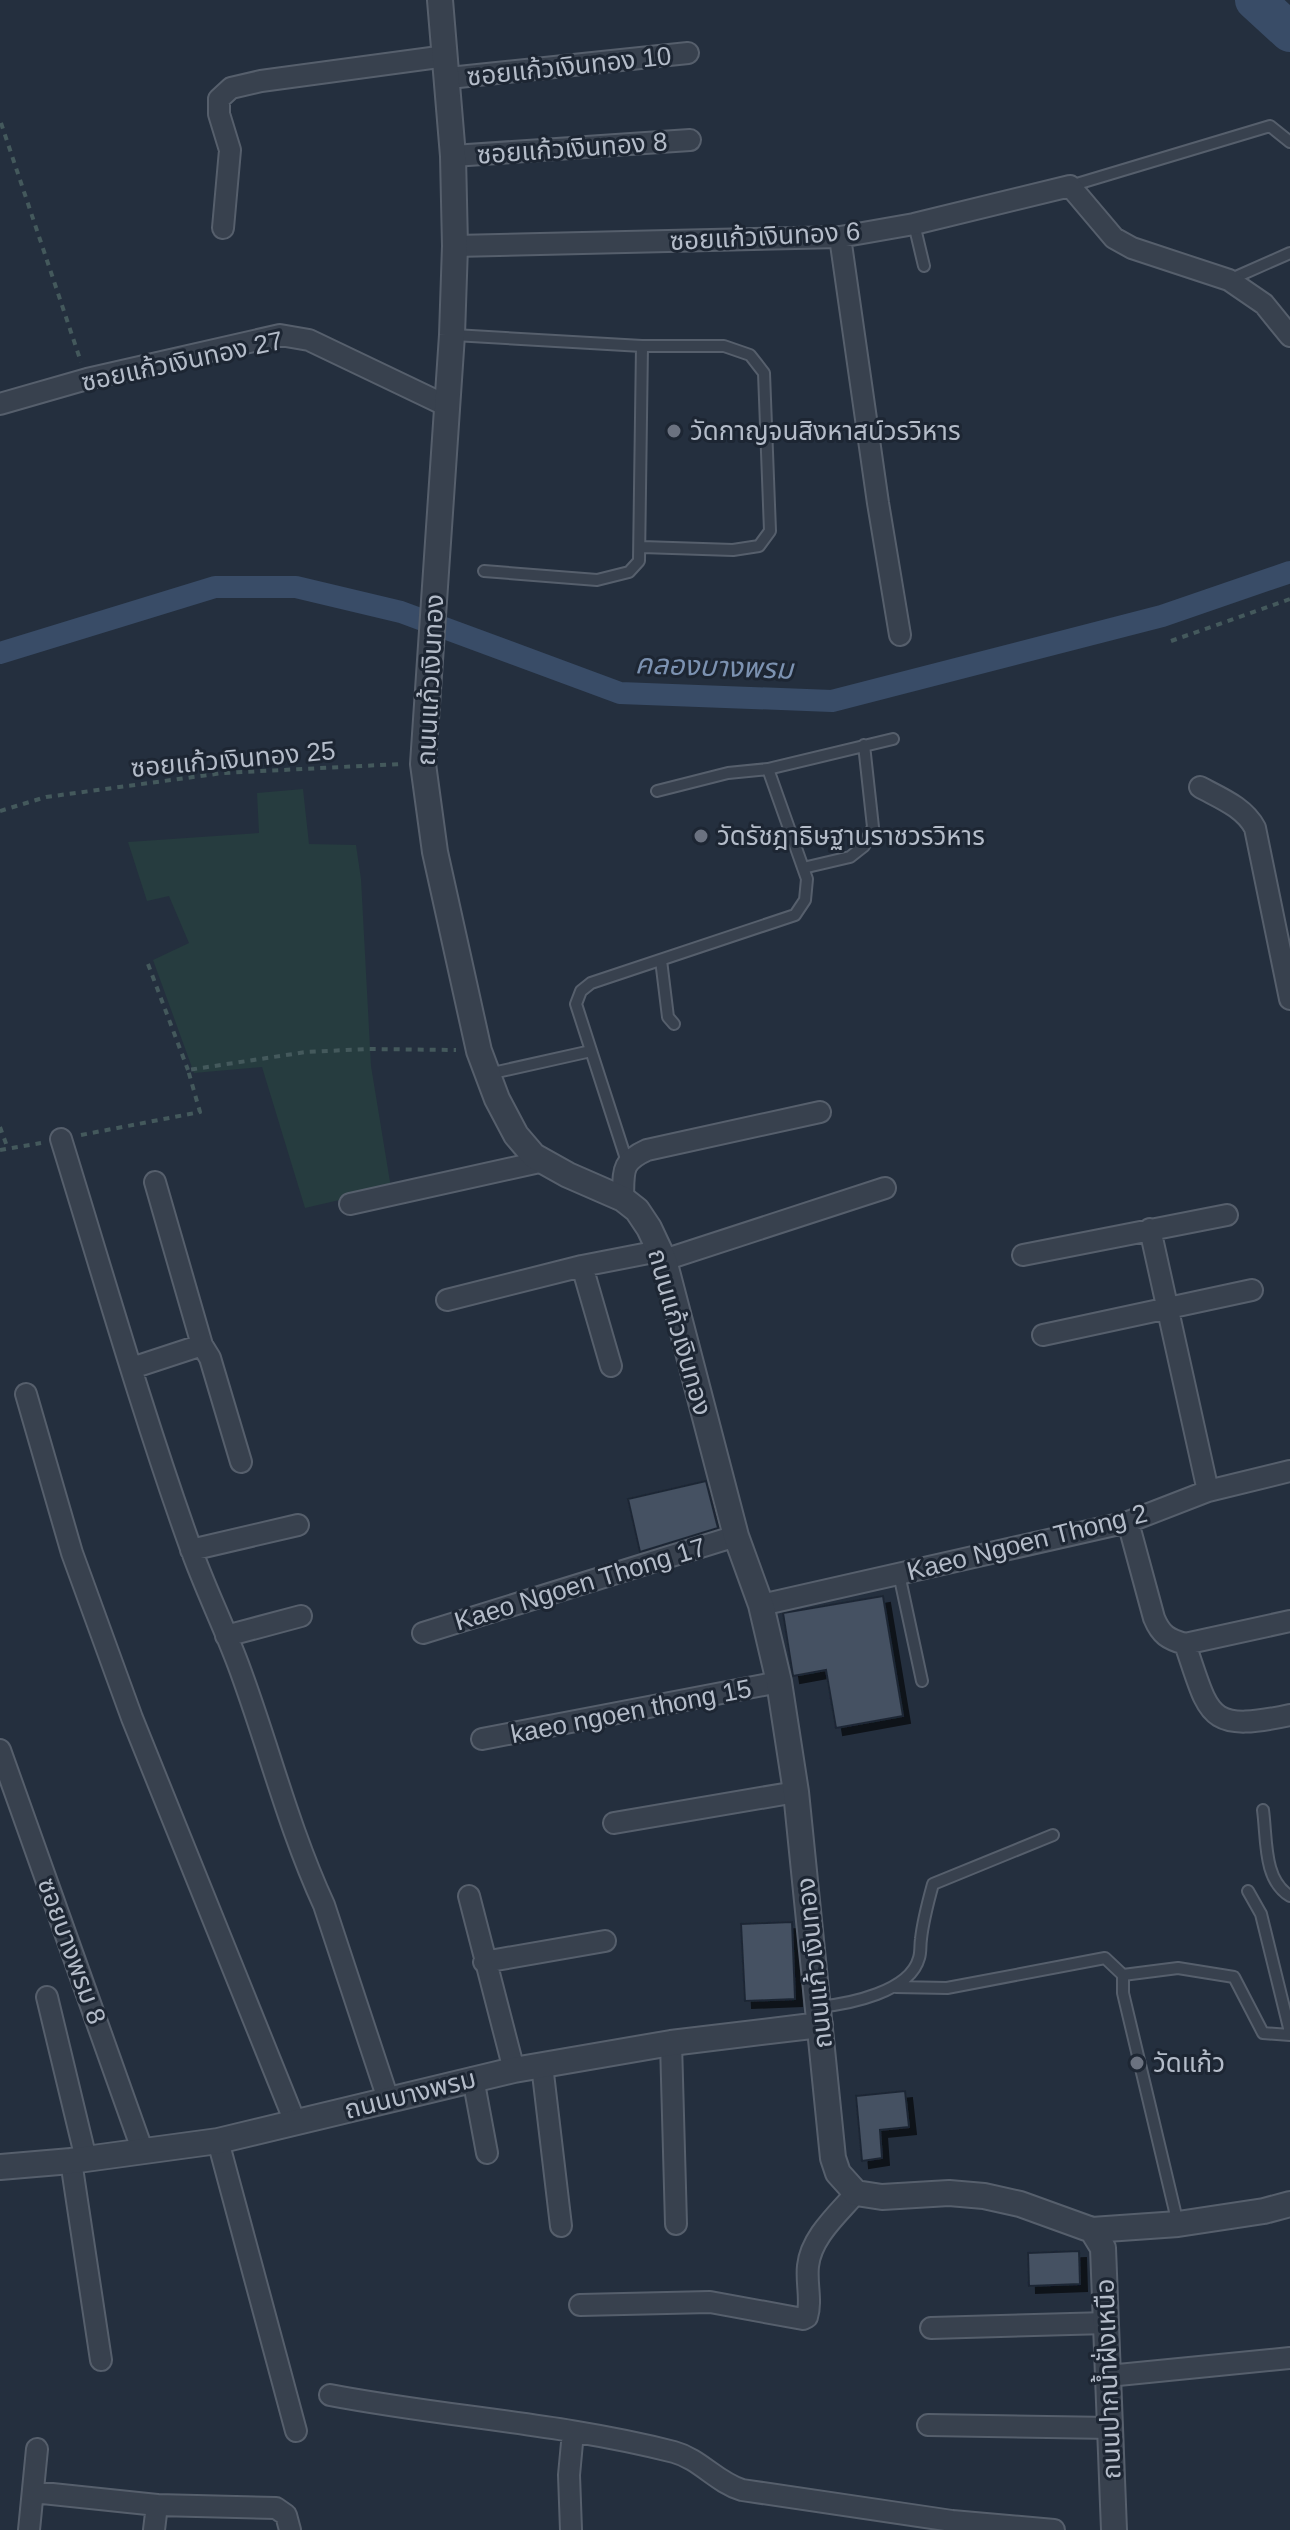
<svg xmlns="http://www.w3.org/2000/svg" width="1290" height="2530" viewBox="0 0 1290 2530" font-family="Arial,'Noto Sans Thai',sans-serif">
  <defs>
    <filter id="shadow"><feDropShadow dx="7" dy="7" stdDeviation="0" flood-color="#0009"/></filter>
  </defs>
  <rect width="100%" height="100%" fill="#242f3e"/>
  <path fill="#263c3f" d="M 303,789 L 309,844 L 356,845 L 361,879 L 371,1066 L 391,1188 L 305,1208 L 262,1067 L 194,1073 L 153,960 L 189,943 L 169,896 L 147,901 L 128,842 L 259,833 L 257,793 Z"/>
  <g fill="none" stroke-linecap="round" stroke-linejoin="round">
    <path stroke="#394c67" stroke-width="22" d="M 0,653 L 215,587 L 296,587 L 401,612 L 620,693 L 832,701 L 1162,616 L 1290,572"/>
    <path stroke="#394c67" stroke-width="40" d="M 1255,0 L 1290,32"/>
  </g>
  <path fill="#455162" stroke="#1f2835" stroke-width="2" filter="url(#shadow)" d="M 706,1481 L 718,1528 L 640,1552 L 628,1499 Z
    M 883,1596 L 903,1716 L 836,1728 L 826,1670 L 793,1676 L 783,1613 Z
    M 792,1922 L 795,1999 L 745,2001 L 741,1924 Z
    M 905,2091 L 909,2127 L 880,2130 L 882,2158 L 862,2161 L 856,2096 Z
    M 1079,2251 L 1080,2284 L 1029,2286 L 1028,2253 Z"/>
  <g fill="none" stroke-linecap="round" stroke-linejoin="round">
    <g stroke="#565f6c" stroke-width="14">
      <path id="service" d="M 1070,186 L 1270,126 L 1290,142
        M 914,224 L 924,266
        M 1229,280 L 1290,253
        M 454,335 L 642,346 L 639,561 L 629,572 L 597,580 L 484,571
        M 642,547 L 733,550 L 759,546 L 770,531 L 764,373 L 750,355 L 724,346 L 642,346
        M 768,769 L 893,739
        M 803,868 L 850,857 L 864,846 L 873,827 L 864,745
        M 661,960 L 668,1017 L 674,1024
        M 488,1074 L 591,1051
        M 627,1162 L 576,1004 L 581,991 L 591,983 L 795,915 L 805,900 L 807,879 L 768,769 L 728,773 L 657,791
        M 899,1574 L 922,1681
        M 1263,1810 C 1267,1839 1263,1880 1290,1896
        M 1248,1891 L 1261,1914 L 1290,2032
        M 1123,1975 L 1178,1968 L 1234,1977 L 1263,2033 L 1290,2035
        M 896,1987 L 947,1988 L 1105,1958 L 1123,1975 L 1123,1993 L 1178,2224
        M 818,2007 C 849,2004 910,1992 919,1958 C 921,1952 920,1945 921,1939 C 923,1920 928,1902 933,1884 L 1053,1835"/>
    </g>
    <g stroke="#565f6c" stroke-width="24">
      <path id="minor" d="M 449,78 L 688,53
        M 453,156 L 690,140
        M 223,228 L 230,150 L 219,114 L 219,99 L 231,88 L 261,81 L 446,56
        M 840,237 L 878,503 L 900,635
        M 455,246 L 840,237 L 914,224 L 1070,186 L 1114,238 L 1132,248 L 1229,280 L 1264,304 L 1290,336
        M 0,404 L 87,379 L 280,335 L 309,340 L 447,406
        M 1200,787 C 1220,798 1244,807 1255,828 L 1290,999
        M 61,1139 C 103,1275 142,1412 190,1546 C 204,1586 223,1624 238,1664 C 268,1744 288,1827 324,1905 L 388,2099
        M 155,1182 L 202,1345
        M 623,1199 C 624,1172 620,1162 647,1150 L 820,1112
        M 350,1204 L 544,1161
        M 1150,1229 L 1208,1491
        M 1023,1255 L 1227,1215
        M 664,1260 L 885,1188
        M 582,1266 L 611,1366
        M 447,1300 L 582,1266 L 659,1251
        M 1043,1335 L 1252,1290
        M 132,1368 L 202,1345 L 210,1358 L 241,1462
        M 26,1394 L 72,1553 L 132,1718 L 295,2122
        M 1128,1522 L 1154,1618 C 1161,1635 1168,1639 1185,1644 C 1210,1716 1206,1733 1290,1715
        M 191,1550 L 298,1525
        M 761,1605 L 1128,1522 L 1208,1491 L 1290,1471
        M 423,1633 L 736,1536
        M 226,1636 L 301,1616
        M 1185,1644 L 1290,1621
        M 482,1739 L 779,1682
        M 0,1750 L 143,2152
        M 614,1823 L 796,1792
        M 469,1896 L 514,2070
        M 484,1962 L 605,1941
        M 47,1997 L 86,2159
        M 671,2043 L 676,2224
        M 542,2065 L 561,2226
        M 473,2078 L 487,2153
        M 218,2141 L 296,2431
        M 71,2161 L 101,2360
        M 580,2305 L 710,2302 L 803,2319 L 807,2317 C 812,2301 806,2283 808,2266 C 811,2237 838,2214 856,2193
        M 931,2328 L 1107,2323
        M 1108,2376 L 1290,2358
        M 330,2395 C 444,2417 561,2423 674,2452 C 700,2459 716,2482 742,2490 L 952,2521 L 1054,2530
        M 928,2425 L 1111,2428
        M 33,2492 L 157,2505 L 276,2508 L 286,2515 L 290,2530
        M 29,2530 L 37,2449
        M 154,2530 L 157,2505
        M 571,2530 L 569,2475 L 573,2432"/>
    </g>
    <g stroke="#565f6c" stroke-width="28">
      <path id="tertiary" d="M 440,0 L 453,156 L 455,246 L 452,335 L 423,764 L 435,852 L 479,1051 L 497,1099 L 516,1135 L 534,1156 L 568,1175 L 623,1199 L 637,1210 L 649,1228 L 664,1260 L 736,1536 L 761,1605 L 779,1682 L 796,1792 L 833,2158 L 838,2173 L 856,2193 L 882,2197 L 949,2193 L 984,2196 L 1020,2204 L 1092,2230 L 1178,2224 L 1264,2211 L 1290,2204
        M 0,2167 L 71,2161 L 218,2141 L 514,2070 L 671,2043 L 820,2025
        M 1092,2230 L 1103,2248 L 1114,2530"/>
    </g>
    <path stroke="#44595c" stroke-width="4" stroke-dasharray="6 6" stroke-linecap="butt" d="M 1,123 L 81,362
      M 1171,641 L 1290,599
      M 0,811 L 46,797 L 223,773 L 401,764
      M 148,964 L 188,1070
      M 0,1127 L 8,1149
      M 81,1135 L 200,1112 L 188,1070 L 306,1052 L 367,1049 L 456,1050
      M 0,1150 L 41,1143"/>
    <use href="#service" stroke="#38414e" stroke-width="10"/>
    <use href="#minor" stroke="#38414e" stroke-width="20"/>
    <use href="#tertiary" stroke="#38414e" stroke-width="24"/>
  </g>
  <g fill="#6b7280" stroke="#1d2633" stroke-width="3">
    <circle cx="674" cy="431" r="8"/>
    <circle cx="701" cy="836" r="8"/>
    <circle cx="1137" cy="2063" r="8"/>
  </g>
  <g text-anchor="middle" stroke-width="6" stroke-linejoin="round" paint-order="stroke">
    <g font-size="26" fill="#b4bcc9" stroke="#1d2633">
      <text transform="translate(569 66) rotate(-6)" y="9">ซอยแก้วเงินทอง 10</text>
      <text transform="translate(572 148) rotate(-4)" y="9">ซอยแก้วเงินทอง 8</text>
      <text transform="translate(765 236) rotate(-3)" y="9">ซอยแก้วเงินทอง 6</text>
      <text transform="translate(182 361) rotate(-12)" y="9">ซอยแก้วเงินทอง 27</text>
      <text transform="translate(430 680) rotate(-87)" y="9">ถนนแก้วเงินทอง</text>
      <text transform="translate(233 759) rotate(-5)" y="9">ซอยแก้วเงินทอง 25</text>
      <text transform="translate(680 1332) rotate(74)" y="9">ถนนแก้วเงินทอง</text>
      <text transform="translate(1027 1542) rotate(-14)" y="9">Kaeo Ngoen Thong 2</text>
      <text transform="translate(580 1584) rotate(-17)" y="9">Kaeo Ngoen Thong 17</text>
      <text transform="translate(631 1711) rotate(-11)" y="9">kaeo ngoen thong 15</text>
      <text transform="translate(72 1951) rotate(70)" y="9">ซอยบางพรม 8</text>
      <text transform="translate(814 1963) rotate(-96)" y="9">ถนนแก้วเงินทอง</text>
      <text transform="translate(410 2094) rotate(-14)" y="9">ถนนบางพรม</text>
      <text transform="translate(1108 2379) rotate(-92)" y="9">ถนนปากน้ำฝั่งเหนือ</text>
    </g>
    <g font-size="26" fill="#b4bcc9" stroke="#1d2633" text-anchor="start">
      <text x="690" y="440">วัดกาญจนสิงหาสน์วรวิหาร</text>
      <text x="717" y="845">วัดรัชฎาธิษฐานราชวรวิหาร</text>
      <text x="1153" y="2072">วัดแก้ว</text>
    </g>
    <g font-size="28" font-style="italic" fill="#7c92b1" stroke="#1d2633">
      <text transform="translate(714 666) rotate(2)" y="10">คลองบางพรม</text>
    </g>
  </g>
</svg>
